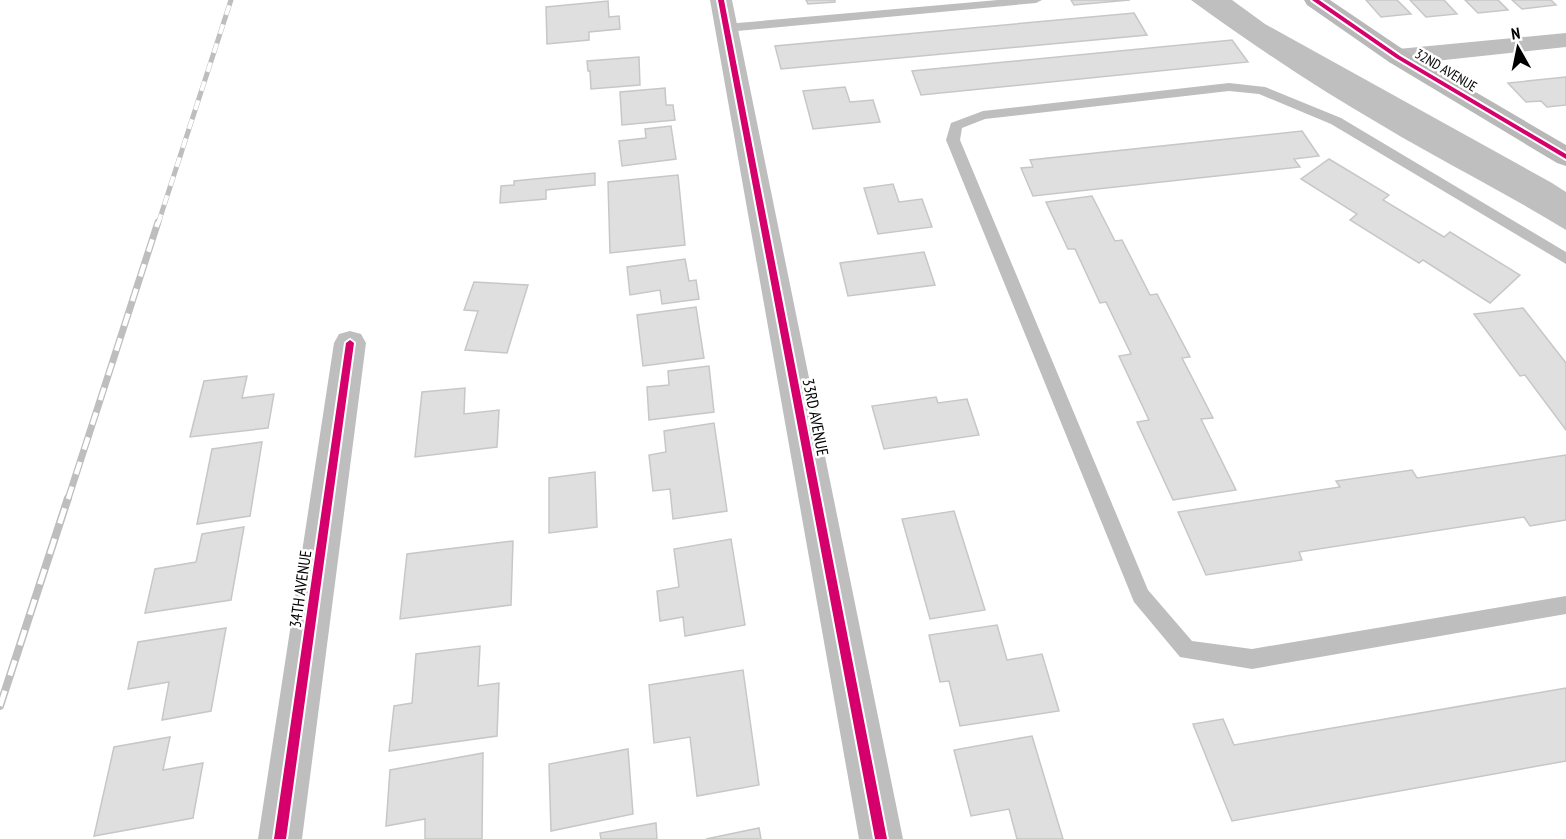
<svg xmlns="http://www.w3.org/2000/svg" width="1566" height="839" viewBox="0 0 1566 839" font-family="'PT Sans Narrow',sans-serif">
  <rect width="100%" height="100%" fill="#fff"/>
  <path fill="#bfbfbf" d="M 1191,0 L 1232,0 L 1265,24 L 1552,183 L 1566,192 L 1566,230 C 1506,193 1443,162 1383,126 C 1317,88 1253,45 1191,0 Z"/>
  <path fill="#dfdfdf" stroke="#c7c7c7" stroke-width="1.5" d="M 806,0 L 835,0 L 835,2 L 808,4 Z
    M 1071,0 L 1130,0 L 1074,5 Z
    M 1366,0 L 1397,0 L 1411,14 L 1381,17 Z
    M 1410,0 L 1444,0 L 1457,14 L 1426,17 Z
    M 1465,0 L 1498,0 L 1508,10 L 1478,13 Z
    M 1512,0 L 1551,0 L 1556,5 L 1522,9 Z
    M 608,1 L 609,17 L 619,16 L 620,29 L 589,32 L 589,40 L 547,44 L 546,7 Z
    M 1134,13 L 1147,35 L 781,69 L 775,46 Z
    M 1232,40 L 1248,62 L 921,95 L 912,71 Z
    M 639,57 L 640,85 L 591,89 L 590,71 L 588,71 L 587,61 Z
    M 1566,77 L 1566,105 L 1547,107 L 1541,101 L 1526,102 L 1508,83 Z
    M 845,87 L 850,102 L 873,100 L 880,122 L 813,129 L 803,91 Z
    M 665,88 L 666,105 L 673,105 L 675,120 L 622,125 L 620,92 Z
    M 671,126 L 676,159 L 622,166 L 619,141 L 646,138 L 645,129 Z
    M 1302,131 L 1319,156 L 1294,159 L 1300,167 L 1033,196 L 1021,168 L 1033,167 L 1030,160 Z
    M 1329,159 L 1389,195 L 1383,200 L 1444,237 L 1450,232 L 1520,275 L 1490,303 L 1423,260 L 1419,263 L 1350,220 L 1357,214 L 1301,179 Z
    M 595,173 L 595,185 L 546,190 L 546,199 L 500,203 L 501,186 L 514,185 L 514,181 Z
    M 678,175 L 685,245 L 610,253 L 608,182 Z
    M 893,184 L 899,202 L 922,199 L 932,227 L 878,234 L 864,188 Z
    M 1092,196 L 1115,241 L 1122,240 L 1150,295 L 1157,294 L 1190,357 L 1182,358 L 1213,418 L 1201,419 L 1236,490 L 1173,500 L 1137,422 L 1149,420 L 1119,356 L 1131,354 L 1106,302 L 1100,303 L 1075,249 L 1068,249 L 1046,202 Z
    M 924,252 L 935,285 L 848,296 L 840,263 Z
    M 685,259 L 689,281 L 696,280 L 699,299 L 662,304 L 660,290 L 630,295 L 627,267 Z
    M 474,282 L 528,285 L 507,353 L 465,350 L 478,311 L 464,310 Z
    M 696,307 L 704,358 L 643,366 L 637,315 Z
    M 1523,308 L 1566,363 L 1566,430 L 1525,375 L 1520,376 L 1474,314 Z
    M 709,366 L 714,412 L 649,420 L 647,387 L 669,385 L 668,371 Z
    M 247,376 L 242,398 L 274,394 L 268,428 L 190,437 L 204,381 Z
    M 465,388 L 464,414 L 499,410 L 497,447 L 415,457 L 422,392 Z
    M 936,397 L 938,403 L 967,399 L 979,435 L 884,449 L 872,406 Z
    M 714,423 L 727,511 L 673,519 L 670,489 L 653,491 L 649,455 L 666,452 L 664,431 Z
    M 262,442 L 250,516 L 197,524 L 212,449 Z
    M 1566,455 L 1566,520 L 1530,526 L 1524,517 L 1299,552 L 1302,560 L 1206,575 L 1178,512 L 1340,487 L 1336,481 L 1412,470 L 1417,478 Z
    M 595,472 L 597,527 L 549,533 L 549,478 Z
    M 954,511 L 985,610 L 930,619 L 902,519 Z
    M 244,527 L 231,600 L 145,613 L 155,569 L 196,562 L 202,534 Z
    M 731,539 L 745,625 L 685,636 L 683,617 L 660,621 L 657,591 L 679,587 L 674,549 Z
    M 513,541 L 511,605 L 400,619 L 407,554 Z
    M 997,625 L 1007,660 L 1042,654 L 1059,711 L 960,726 L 949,681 L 940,682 L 929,635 Z
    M 226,628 L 211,711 L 162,720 L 169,682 L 128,689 L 138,642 Z
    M 480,646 L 478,686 L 499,683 L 497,736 L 389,751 L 394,706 L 412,703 L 416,654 Z
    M 743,670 L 759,785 L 697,796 L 690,737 L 654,743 L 649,685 Z
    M 1566,688 L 1566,761 L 1232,821 L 1193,724 L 1223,719 L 1234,745 Z
    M 1032,736 L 1063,839 L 1017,839 L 1009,809 L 971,816 L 954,750 Z
    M 170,737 L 163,770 L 203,763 L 193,818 L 94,836 L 114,747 Z
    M 628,749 L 633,814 L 551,831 L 549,764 Z
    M 483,753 L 482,839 L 425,839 L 425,819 L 386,826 L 390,770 Z
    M 656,823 L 657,839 L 601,839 L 600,833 Z
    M 759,828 L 761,839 L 706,839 Z"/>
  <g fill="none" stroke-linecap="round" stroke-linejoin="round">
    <path fill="#bebebe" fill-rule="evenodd" d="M 998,0 L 1042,0 L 1036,3 L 726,32 L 720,28 L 726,24 Z
      M 1229,83 L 1265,87 L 1341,118 L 1566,252 L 1566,264 L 1331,124 L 1259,94 L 1229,91 L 985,119 L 962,128 L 960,140 L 1148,590 L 1192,641 L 1252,649 L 1566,596 L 1566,614 L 1252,669 L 1180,657 L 1134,602 L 946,140 L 951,123 L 983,111 Z"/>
    <path fill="#bebebe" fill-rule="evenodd" d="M 710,0 L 732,0 L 903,839 L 859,839 Z
      M 1566,33 L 1566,47 L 1398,65 L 1389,62 L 1386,57 L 1389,52 L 1398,49 Z
      M 350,331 L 361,334 L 366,343 L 302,839 L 258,839 L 334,343 L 339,334 Z"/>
    <path fill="#b8b8b8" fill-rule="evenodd" d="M 1304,0 L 1330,0 L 1407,52 L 1566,145 L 1566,166 L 1557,163 L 1389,62 L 1307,5 Z"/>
    <g stroke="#bebebe" stroke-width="5">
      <path id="rail-far2" d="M 158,224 L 231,0"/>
    </g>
    <g stroke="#bebebe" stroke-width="7">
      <path id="rail-far1" d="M 68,499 L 158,222"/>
    </g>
    <g stroke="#bebebe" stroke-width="8">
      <path id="rail" d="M 0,706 L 68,498"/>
    </g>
    <use href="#rail-far2" stroke="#fff" stroke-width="4" stroke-dasharray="10" stroke-linecap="butt"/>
    <use href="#rail-far1" stroke="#fff" stroke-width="4.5" stroke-dasharray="13" stroke-linecap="butt"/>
    <use href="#rail" stroke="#fff" stroke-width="5" stroke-dasharray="16" stroke-linecap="butt"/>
    <g stroke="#fff" stroke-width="4">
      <path id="cycleway" d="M 718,0 L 724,0 L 887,839 L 875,839 Z
        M 1312,0 L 1319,0 L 1400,56 L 1566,154 L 1566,159 L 1396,58 Z
        M 350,340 L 354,343 L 286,839 L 274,839 L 346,343 Z"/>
    </g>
    <use href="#cycleway" fill="#d6006c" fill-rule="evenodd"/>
  </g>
  <g text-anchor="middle" stroke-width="5" stroke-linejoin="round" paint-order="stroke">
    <g font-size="14" fill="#000" stroke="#fff">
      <text transform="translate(1446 70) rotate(31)" y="5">32ND AVENUE</text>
    </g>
    <g font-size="16" fill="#000" stroke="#fff">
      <text transform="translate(816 417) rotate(79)" y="6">33RD AVENUE</text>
      <text transform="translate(300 589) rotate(-82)" y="6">34TH AVENUE</text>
    </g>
  </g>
  <g transform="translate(1518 48) rotate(351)" stroke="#ffffff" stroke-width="4.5" paint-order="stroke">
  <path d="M0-4.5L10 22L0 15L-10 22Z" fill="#000000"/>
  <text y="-9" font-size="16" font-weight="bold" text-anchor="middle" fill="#000000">N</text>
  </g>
</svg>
